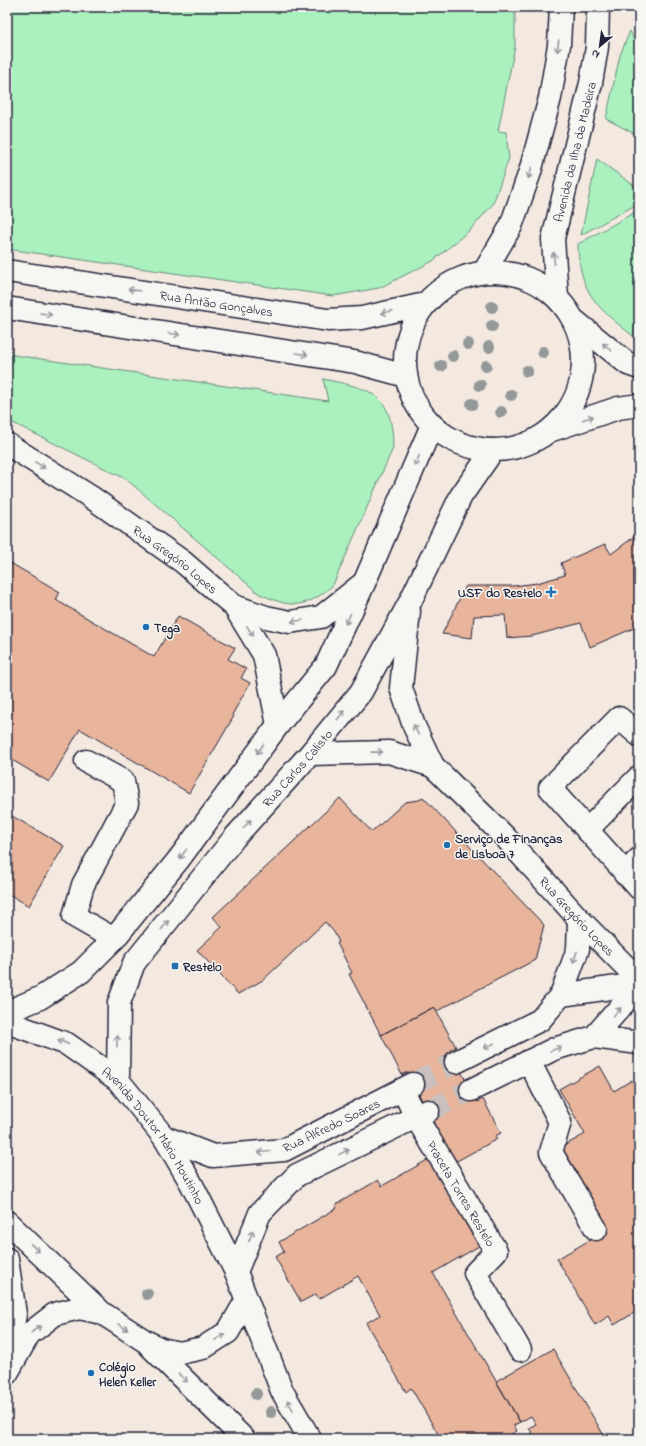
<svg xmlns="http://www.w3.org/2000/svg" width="646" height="1446" viewBox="0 0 646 1446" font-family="'Indie Flower',sans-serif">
  <rect width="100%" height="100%" fill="#f3e9e1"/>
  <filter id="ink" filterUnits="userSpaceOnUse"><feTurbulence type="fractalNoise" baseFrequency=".025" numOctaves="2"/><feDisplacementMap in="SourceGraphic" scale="8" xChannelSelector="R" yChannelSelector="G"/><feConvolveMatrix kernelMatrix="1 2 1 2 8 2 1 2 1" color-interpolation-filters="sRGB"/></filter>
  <g filter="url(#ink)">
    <path fill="#aaf1be" stroke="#668a7c" d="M 7,7 L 515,7 L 515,46 L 498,131 L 506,132 L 509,158 L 493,204 L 471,229 L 433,261 L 379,288 L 333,296 L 7,249 Z
      M 630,31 C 644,55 639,107 639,136 L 606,119 L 620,55 Z
      M 597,159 L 639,189 L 639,203 L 581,235 Z
      M 639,210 L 639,309 L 633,336 C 597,308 579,292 578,244 Z
      M 7,354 L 328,401 L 323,379 C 371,389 393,392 393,448 L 333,585 C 306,609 291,609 258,593 L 126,479 L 7,420 Z"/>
    <path fill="#e8b49b" stroke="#22223b" d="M 639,533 L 639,625 L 634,628 L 590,647 L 581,623 L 532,636 L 507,638 L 505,615 L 474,616 L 472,638 L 442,634 L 466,586 L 513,586 L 537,583 L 565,575 L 561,563 L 605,544 L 611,554 Z
      M 7,561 L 60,592 L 56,600 L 154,657 L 178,616 L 235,648 L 228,659 L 246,669 L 241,678 L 250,683 L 232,715 L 234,716 L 189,793 L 80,729 L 49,782 L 7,757 Z
      M 423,797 L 544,925 L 535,960 L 437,1011 L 434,1007 L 381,1035 L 349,974 L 352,973 L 337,943 L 339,942 L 334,932 L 325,922 L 263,980 L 238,994 L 197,950 L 222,927 L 213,917 L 340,798 L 372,832 L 405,802 L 419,800 Z
      M 12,816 L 64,846 L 29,906 L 7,893 L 7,825 Z
      M 434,1007 L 456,1047 L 450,1050 L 456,1062 L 477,1102 L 483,1099 L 501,1133 L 495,1136 L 497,1139 L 455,1162 L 429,1128 L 435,1125 L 407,1072 L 402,1075 L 381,1035 Z
      M 600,1066 L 614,1091 L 632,1080 L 639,1091 L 639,1310 L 614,1325 L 609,1316 L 595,1325 L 557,1259 L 609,1229 L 562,1147 L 585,1134 L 559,1089 Z
      M 429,1159 L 479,1246 L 433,1273 L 520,1422 L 514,1425 L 517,1431 L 503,1439 L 494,1438 L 441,1439 L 411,1388 L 406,1392 L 366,1323 L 380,1315 L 358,1276 L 319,1299 L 316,1294 L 301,1302 L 275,1257 L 284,1252 L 279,1242 L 337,1208 L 335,1205 L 378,1180 L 382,1186 Z
      M 553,1349 L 606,1439 L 536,1439 L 529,1428 L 536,1424 L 531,1416 L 520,1422 L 496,1381 Z"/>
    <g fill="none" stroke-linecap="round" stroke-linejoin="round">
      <path stroke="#c9c1c0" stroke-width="22" stroke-dasharray="22 11" stroke-linecap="butt" d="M 413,1084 L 456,1062
        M 428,1111 L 471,1090"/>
      <g stroke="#22223b" stroke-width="25">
        <g id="minor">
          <path id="s1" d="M 7,271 L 328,320 L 362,318 L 425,304"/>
          <path d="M 7,308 L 355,362 L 406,376"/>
          <path id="s2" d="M 7,444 L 91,497 L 183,562 L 234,606 L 264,655 L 278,725"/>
          <path d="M 234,606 L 266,617 L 290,622 L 321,617 L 361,585"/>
          <path id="s3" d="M 409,611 L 401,688 L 414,726 L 433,766 L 505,837 L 579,919 L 639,980"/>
          <path d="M 639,735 L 619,718 L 550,788 L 639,888"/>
          <path d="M 310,754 L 389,752 L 433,766"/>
          <path d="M 86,761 L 123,781 L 127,803 L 83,885 L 74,916 L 114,939"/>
          <path d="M 587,830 L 639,777"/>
          <path d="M 625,874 L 639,859"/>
          <path d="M 561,995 L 639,984"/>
          <path d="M 7,1012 L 40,998 L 81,972 L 114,939 L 179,859 L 278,725 L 326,666 L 365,581 L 432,425"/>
          <path id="s4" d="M 7,1022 L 67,1044 L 118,1080 L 164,1137 L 191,1183 L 236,1272 L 282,1391 L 310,1439"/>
          <path d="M 594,1037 L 639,986"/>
          <path d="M 529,1061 L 560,1122 L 551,1152 L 596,1229"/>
          <path d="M 456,1062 L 540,1020 L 561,995 L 578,949 L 579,919"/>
          <path id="s5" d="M 118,1080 L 119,1003 L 134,963 L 235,837 L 310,754 L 361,692 L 410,602 L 461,496 L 493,450"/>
          <path id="s6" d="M 403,1090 L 416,1117 L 496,1251 L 475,1273 L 520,1350"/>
          <path d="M 471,1090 L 554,1049 L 594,1037 L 639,1043"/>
          <path d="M 164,1137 L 213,1156 L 284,1150 L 413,1084"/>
          <path d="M 7,1222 L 102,1313 L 145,1341 L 161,1349 L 179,1353 L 203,1348 L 228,1332 L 246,1301"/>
          <path d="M 7,1259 L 15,1314 L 7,1362"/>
          <path d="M 236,1272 L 260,1213 L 297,1175 L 428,1111"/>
          <path d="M 150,1346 L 244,1439"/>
          <path d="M 7,1373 L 29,1334 L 55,1314 L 79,1308 L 102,1313"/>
        </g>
      </g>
      <g stroke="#22223b" stroke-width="25">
        <g id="major">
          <path d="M 484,272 L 511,226 L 530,172 L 550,98 L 559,45 L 561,7"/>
          <circle cx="494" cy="361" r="89"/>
          <path id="s7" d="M 557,297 L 553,239 L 591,83 L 597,47 L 598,7"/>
          <path d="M 575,321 L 628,364 L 639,368"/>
          <path d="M 552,430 L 618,408 L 639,405"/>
        </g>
      </g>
      <use href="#minor" stroke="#f6f6f2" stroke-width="22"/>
      <use href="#major" stroke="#f6f6f2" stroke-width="22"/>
    </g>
    <g fill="#939898">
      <circle cx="492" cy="307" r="6"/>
      <circle cx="492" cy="326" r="6"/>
      <circle cx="468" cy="344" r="6"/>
      <circle cx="489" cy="347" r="6"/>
      <circle cx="543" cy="352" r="6"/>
      <circle cx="453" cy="356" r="6"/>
      <circle cx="441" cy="366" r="6"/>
      <circle cx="486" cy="366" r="6"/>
      <circle cx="527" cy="371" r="6"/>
      <circle cx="480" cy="385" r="6"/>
      <circle cx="511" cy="395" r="6"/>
      <circle cx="472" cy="404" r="6"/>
      <circle cx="501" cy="412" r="6"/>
      <circle cx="147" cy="1294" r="6"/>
      <circle cx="256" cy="1394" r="6"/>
      <circle cx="271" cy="1412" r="6"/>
    </g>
    <defs><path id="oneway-shaft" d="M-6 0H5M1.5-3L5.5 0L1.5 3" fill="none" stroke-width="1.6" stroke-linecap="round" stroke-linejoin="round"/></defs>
    <g stroke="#9797a0">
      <use href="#oneway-shaft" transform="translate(558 46) rotate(97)"/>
      <use href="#oneway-shaft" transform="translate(530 173) rotate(107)"/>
      <use href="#oneway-shaft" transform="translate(554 258) rotate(-94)"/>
      <use href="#oneway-shaft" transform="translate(134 290) rotate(-171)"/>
      <use href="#oneway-shaft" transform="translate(387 312) rotate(168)"/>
      <use href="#oneway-shaft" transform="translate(46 314) rotate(9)"/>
      <use href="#oneway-shaft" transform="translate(174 334) rotate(9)"/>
      <use href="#oneway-shaft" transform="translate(607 347) rotate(-141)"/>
      <use href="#oneway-shaft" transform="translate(302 354) rotate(9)"/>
      <use href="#oneway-shaft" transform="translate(588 418) rotate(-18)"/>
      <use href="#oneway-shaft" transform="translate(417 461) rotate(113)"/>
      <use href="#oneway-shaft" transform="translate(40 465) rotate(32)"/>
      <use href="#oneway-shaft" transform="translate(348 619) rotate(115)"/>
      <use href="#oneway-shaft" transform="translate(297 621) rotate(171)"/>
      <use href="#oneway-shaft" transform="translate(250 631) rotate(58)"/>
      <use href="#oneway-shaft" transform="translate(341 715) rotate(-51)"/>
      <use href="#oneway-shaft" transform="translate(416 730) rotate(-115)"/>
      <use href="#oneway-shaft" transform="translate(260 749) rotate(126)"/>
      <use href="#oneway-shaft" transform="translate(377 752) rotate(-1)"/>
      <use href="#oneway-shaft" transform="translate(247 824) rotate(-48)"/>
      <use href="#oneway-shaft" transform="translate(183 854) rotate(126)"/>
      <use href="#oneway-shaft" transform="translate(165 925) rotate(-51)"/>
      <use href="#oneway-shaft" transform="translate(575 957) rotate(110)"/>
      <use href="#oneway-shaft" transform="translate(617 1012) rotate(-48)"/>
      <use href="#oneway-shaft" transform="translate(117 1041) rotate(-89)"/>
      <use href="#oneway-shaft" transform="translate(63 1042) rotate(-157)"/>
      <use href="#oneway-shaft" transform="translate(489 1046) rotate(153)"/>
      <use href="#oneway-shaft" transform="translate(556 1049) rotate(-20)"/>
      <use href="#oneway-shaft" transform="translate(264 1152) rotate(175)"/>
      <use href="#oneway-shaft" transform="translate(344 1152) rotate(-26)"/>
      <use href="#oneway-shaft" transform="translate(251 1236) rotate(-68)"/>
      <use href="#oneway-shaft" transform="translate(35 1248) rotate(43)"/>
      <use href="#oneway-shaft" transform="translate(123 1327) rotate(33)"/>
      <use href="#oneway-shaft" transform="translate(36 1329) rotate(-37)"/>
      <use href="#oneway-shaft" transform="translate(220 1337) rotate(-32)"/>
      <use href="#oneway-shaft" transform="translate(183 1378) rotate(44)"/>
      <use href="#oneway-shaft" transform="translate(290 1405) rotate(-120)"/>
    </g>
  </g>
  <g fill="#1f6fb2" stroke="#f6f6f2" stroke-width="1.5">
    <path d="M549 586h4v4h4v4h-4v4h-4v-4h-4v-4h4z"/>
    <circle cx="146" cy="627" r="4"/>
    <circle cx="447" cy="845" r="4"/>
    <rect x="171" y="962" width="8" height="8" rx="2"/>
    <circle cx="91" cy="1373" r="4"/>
  </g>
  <g text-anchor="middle" stroke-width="3" stroke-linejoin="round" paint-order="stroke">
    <g font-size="13" fill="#22223b" stroke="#f6f6f2">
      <text dy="5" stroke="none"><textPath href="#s7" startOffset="148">Avenida da Ilha da Madeira</textPath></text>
      <text dy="5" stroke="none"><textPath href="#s1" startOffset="212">Rua Antão Gonçalves</textPath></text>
      <text dy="5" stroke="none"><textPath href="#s2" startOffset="204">Rua Gregório Lopes</textPath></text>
      <text dy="5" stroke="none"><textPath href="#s5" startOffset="374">Rua Carlos Calisto</textPath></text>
      <text dy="5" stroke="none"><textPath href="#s3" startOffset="370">Rua Gregório Lopes</textPath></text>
      <text transform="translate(331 1125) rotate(-26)" y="5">Rua Alfredo Soares</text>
      <text dy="5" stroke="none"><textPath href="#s4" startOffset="192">Avenida Doutor Mário Moutinho</textPath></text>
      <text dy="5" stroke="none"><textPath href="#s6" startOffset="119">Praceta Torres Restelo</textPath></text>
    </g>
    <g font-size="13" font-weight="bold" fill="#22223b" stroke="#f6f6f2" text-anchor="start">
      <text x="542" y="597" text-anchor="end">USF do Restelo</text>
      <text x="154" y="632">Tega</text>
      <text x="455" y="843">Serviço de Finanças<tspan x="455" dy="15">de Lisboa 7</tspan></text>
      <text x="183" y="971">Restelo</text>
      <text x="99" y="1371">Colégio<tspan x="99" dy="15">Helen Keller</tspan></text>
    </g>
  </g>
  <rect width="646" height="1446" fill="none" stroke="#f6f6f2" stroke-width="24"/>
  <rect x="12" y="12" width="622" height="1422" fill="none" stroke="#22223b" stroke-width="1.5" filter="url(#ink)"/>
  <g transform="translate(600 46) rotate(209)" stroke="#f6f6f2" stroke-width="3" paint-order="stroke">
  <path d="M0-3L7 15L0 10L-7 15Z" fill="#22223b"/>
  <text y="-6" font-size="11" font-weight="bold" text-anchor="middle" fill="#22223b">N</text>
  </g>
</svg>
